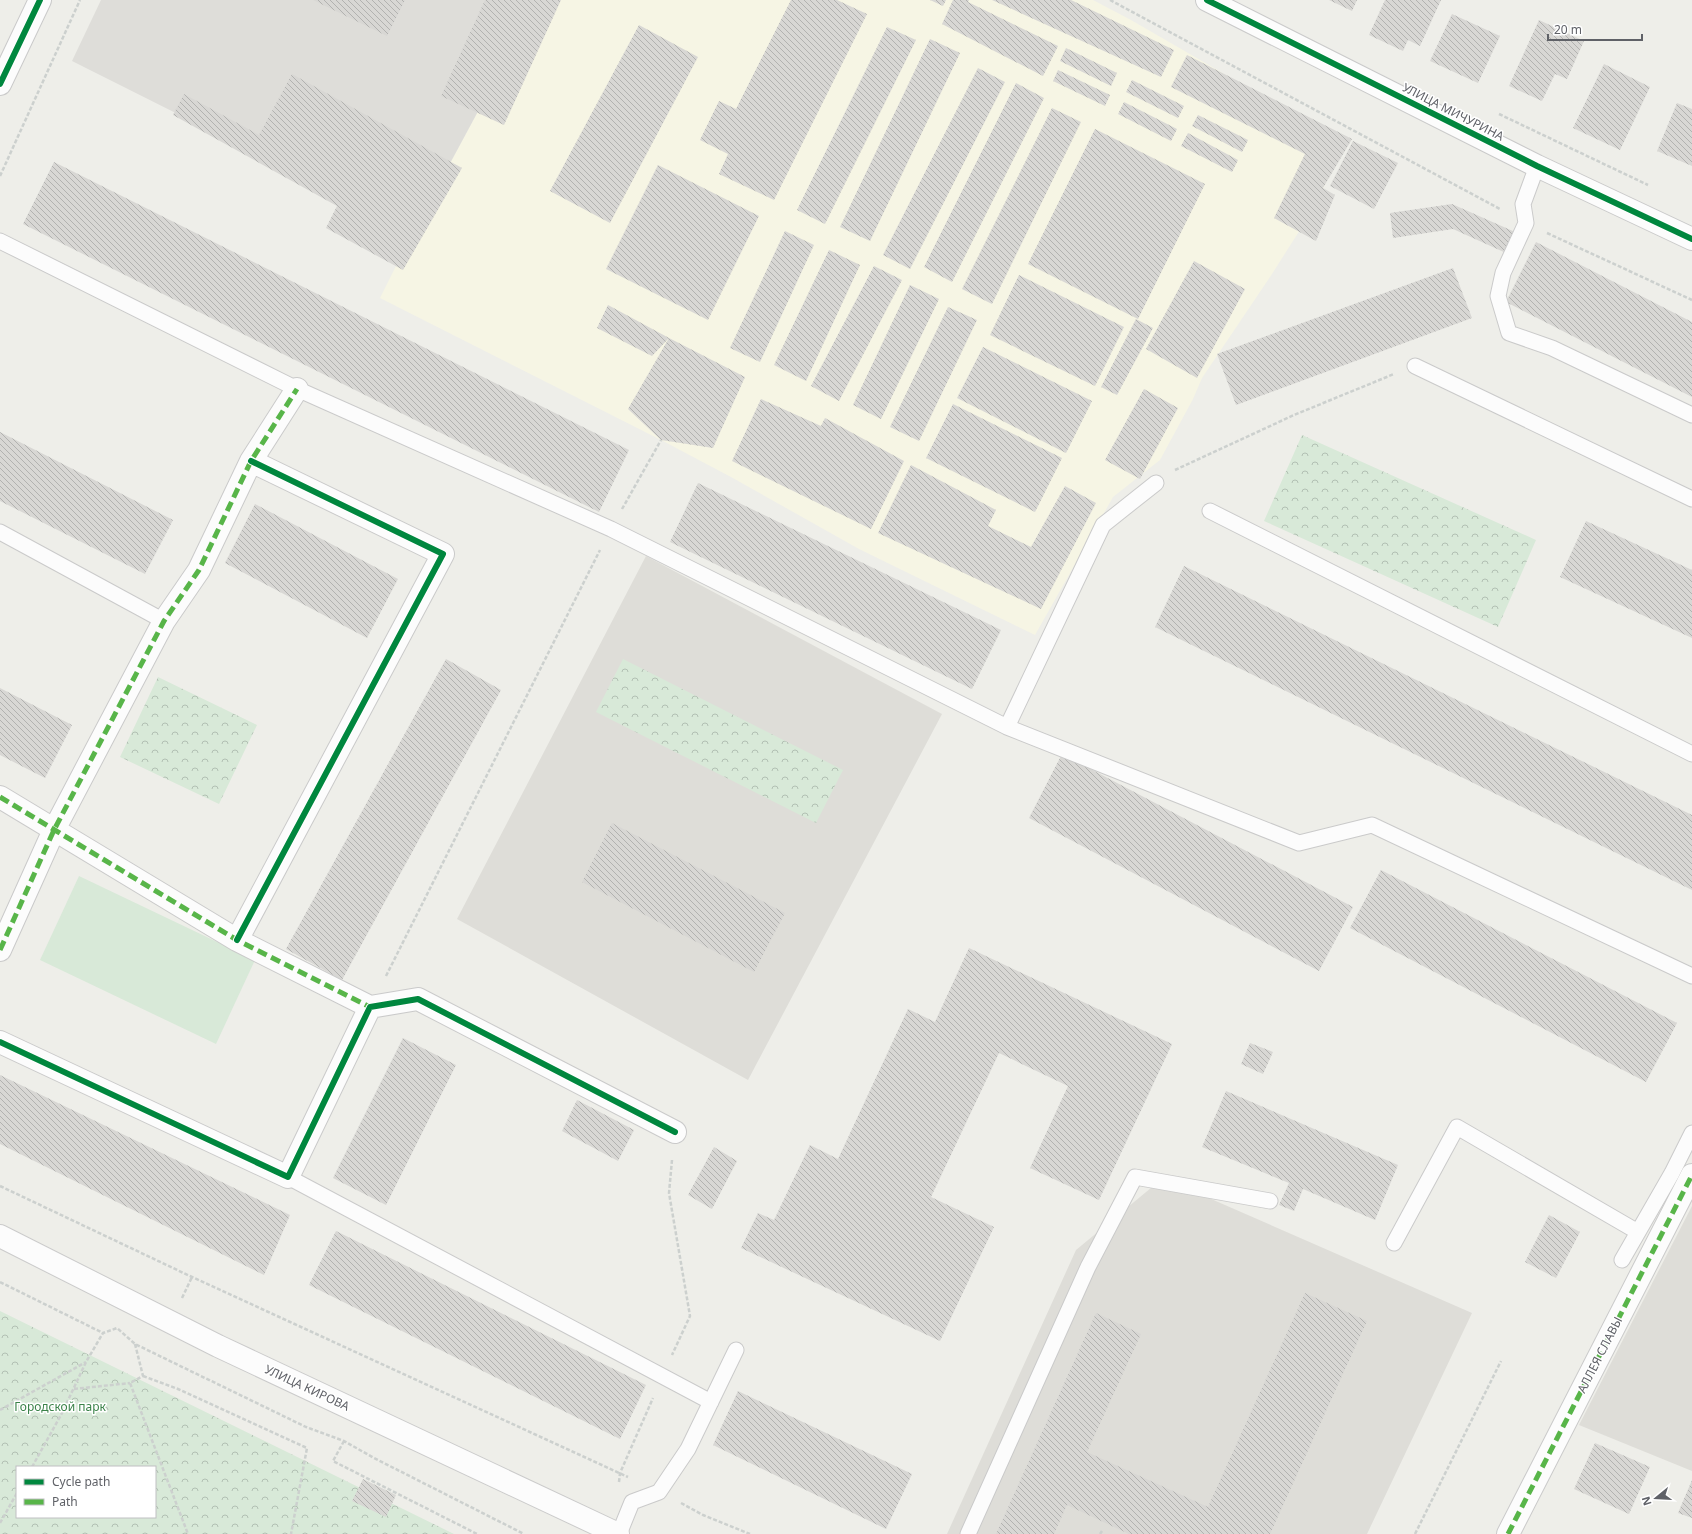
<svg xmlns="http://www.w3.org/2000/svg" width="1692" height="1534" viewBox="0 0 1692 1534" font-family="'Noto Sans',sans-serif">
  <defs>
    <pattern id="park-crowns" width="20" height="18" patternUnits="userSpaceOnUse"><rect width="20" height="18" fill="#d8e9d8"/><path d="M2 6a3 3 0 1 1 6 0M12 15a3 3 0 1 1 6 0" fill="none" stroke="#b2c0b3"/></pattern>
    <pattern id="building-back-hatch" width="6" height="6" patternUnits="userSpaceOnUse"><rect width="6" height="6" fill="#d8d7d4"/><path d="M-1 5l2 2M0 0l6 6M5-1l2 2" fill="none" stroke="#b2b2b0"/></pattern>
  </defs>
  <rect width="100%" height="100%" fill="#eeeee9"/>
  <path fill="#f6f5e4" d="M 538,0 L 1093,0 L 1131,20 L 1271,101 L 1343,137 L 1319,200 L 1272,274 L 1202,378 L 1193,399 L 1160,460 L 1113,497 L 1035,635 L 859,549 L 731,477 L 661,440 L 380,298 L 413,232 Z"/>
  <path fill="#deddd9" d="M 101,0 L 538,0 L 413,232 L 72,61 Z"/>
  <path fill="#deddd8" d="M 646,556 L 942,714 L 748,1080 L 457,919 Z
    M 1163,1178 L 1472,1313 L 1367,1534 L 947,1534 L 1076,1250 Z
    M 1692,1206 L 1692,1471 L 1579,1425 Z"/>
  <path fill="#d8e9d8" d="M 79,876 L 255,960 L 216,1044 L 40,960 Z"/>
  <path fill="url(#park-crowns)" fill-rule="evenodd" d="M 1302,435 L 1536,540 L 1498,627 L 1264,521 Z
    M 623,659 L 843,770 L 816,823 L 596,712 Z
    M 158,677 L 257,725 L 219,804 L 120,757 Z
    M 0,1311 L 454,1534 L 0,1534 ZM 17,1467 L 155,1467 L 155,1517 L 17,1517 Z"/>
  <path fill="url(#building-back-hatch)" d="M 313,0 L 405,0 L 387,36 Z
    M 485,0 L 561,0 L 504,125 L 441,96 Z
    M 791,0 L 837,0 L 867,14 L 774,200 L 719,174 L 728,154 L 700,140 L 719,101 L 736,109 Z
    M 930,0 L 946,0 L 943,6 Z
    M 953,0 L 969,0 L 968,2 L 1058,46 L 1043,76 L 942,24 Z
    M 992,0 L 1071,0 L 1174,50 L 1161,77 Z
    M 1329,0 L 1357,0 L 1352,11 Z
    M 1385,0 L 1441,0 L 1420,46 L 1408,40 L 1403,51 L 1369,35 Z
    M 1452,14 L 1500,36 L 1478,83 L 1430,61 Z
    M 1539,20 L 1584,41 L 1567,79 L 1555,74 L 1542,101 L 1509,86 Z
    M 639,25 L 698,57 L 610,223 L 550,191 Z
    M 887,27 L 916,40 L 825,224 L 797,210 Z
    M 930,39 L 960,53 L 870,241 L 840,227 Z
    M 1066,48 L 1117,73 L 1111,86 L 1060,61 Z
    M 1187,55 L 1352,139 L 1323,188 L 1335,195 L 1316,241 L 1274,218 L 1305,154 L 1171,87 Z
    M 1604,64 L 1650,87 L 1620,150 L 1573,128 Z
    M 978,68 L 1005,82 L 910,269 L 883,255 Z
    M 1058,70 L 1110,95 L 1105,106 L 1053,81 Z
    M 292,74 L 462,168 L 403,270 L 326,228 L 337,206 L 173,115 L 184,94 L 259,135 Z
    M 1132,80 L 1184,106 L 1178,118 L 1126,92 Z
    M 1016,83 L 1044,98 L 952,282 L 924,267 Z
    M 1124,102 L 1177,129 L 1171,141 L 1118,114 Z
    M 1677,103 L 1692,109 L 1692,166 L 1657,151 Z
    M 1052,108 L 1081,122 L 992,304 L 962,289 Z
    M 1198,115 L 1248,140 L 1242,152 L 1192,126 Z
    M 1095,129 L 1205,184 L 1138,319 L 1028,264 Z
    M 1188,133 L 1238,160 L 1232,172 L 1181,146 Z
    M 1353,141 L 1398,163 L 1374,209 L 1330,186 Z
    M 54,162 L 629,450 L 599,512 L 23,224 Z
    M 658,165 L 759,216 L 708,320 L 606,269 Z
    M 1452,204 L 1515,232 L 1506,253 L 1453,229 L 1393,238 L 1390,213 Z
    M 785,231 L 814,245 L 760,362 L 730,348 Z
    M 1536,242 L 1692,322 L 1692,397 L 1506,302 Z
    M 829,250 L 860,265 L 806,381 L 774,365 Z
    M 1194,261 L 1245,289 L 1197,378 L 1146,349 Z
    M 874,266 L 902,280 L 839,401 L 811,386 Z
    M 1453,268 L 1472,318 L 1236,405 L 1217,354 Z
    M 1019,275 L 1124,327 L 1095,386 L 990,335 Z
    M 910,285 L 939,299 L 881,419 L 853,405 Z
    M 608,305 L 669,338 L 652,356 L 597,328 Z
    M 948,307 L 977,320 L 919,441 L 890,427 Z
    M 1136,319 L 1153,328 L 1117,395 L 1101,387 Z
    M 669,338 L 745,377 L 713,448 L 661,440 L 628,409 Z
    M 983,347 L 1092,401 L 1066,453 L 957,398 Z
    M 1144,389 L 1178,408 L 1140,479 L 1105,460 Z
    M 761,399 L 821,426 L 825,418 L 904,461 L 871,529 L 732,461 Z
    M 953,404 L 1062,458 L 1035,512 L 926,458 Z
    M 0,432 L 173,520 L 145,574 L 0,501 Z
    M 911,465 L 996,510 L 988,526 L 1031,547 L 1065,486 L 1096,503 L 1041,609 L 878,533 Z
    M 698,483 L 1001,630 L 972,689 L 670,542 Z
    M 255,504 L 398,579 L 367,638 L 225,563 Z
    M 1586,521 L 1692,570 L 1692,638 L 1560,577 Z
    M 1184,566 L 1692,815 L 1692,890 L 1155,627 Z
    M 446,659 L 501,690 L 342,980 L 286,949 Z
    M 0,688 L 72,725 L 45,778 L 0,755 Z
    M 1062,754 L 1353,907 L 1319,971 L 1029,818 Z
    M 612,823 L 785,913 L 754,972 L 582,882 Z
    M 1381,870 L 1677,1023 L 1646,1082 L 1350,928 Z
    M 969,948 L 1172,1044 L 1099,1200 L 1030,1168 L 1068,1086 L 999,1053 L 931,1197 L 994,1227 L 940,1341 L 741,1248 L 758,1213 L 774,1220 L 810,1145 L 838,1159 L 908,1009 L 935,1022 Z
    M 403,1038 L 456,1065 L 386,1205 L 333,1178 Z
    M 1250,1043 L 1273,1052 L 1263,1074 L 1241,1064 Z
    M 0,1075 L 290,1215 L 264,1275 L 0,1144 Z
    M 1226,1091 L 1398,1165 L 1375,1220 L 1303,1189 L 1294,1211 L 1279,1205 L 1289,1183 L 1202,1147 Z
    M 577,1100 L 634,1130 L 618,1161 L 562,1131 Z
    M 714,1147 L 737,1161 L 712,1209 L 688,1195 Z
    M 1549,1215 L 1580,1232 L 1556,1278 L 1525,1262 Z
    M 336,1231 L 646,1385 L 620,1439 L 309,1285 Z
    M 1305,1293 L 1367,1321 L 1270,1534 L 1129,1534 L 1067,1505 L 1054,1534 L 996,1534 L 1096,1313 L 1141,1334 L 1087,1452 L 1208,1507 Z
    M 738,1391 L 912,1474 L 886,1529 L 713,1445 Z
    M 1595,1443 L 1650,1467 L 1629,1514 L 1574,1489 Z
    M 363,1479 L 396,1495 L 386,1517 L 352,1501 Z
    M 1692,1480 L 1692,1518 L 1678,1513 Z"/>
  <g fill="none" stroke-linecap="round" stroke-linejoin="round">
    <g stroke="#cacaca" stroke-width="17">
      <path id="service" d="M 1537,166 L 1523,204 L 1526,223 L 1503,273 L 1498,296 L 1509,333 L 1552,348 L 1692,415
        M 0,241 L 297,389 L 611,529 L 1007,727
        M 1415,366 L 1692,499
        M 1156,483 L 1103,525 L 1007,727 L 1299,843 L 1372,825 L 1692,976
        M 1210,511 L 1692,754
        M 0,532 L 164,621
        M 288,1177 L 711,1402
        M 1394,1243 L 1457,1127 L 1638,1232
        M 1622,1260 L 1672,1173 L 1692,1133
        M 619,1534 L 632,1502 L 659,1492 L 688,1449 L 736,1350
        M 968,1534 L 1088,1267 L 1135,1177 L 1270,1201"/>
    </g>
    <g stroke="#cacaca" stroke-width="24">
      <path id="pedestrian" d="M 1508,1534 L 1692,1175"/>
    </g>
    <g stroke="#cacaca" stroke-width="24">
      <path id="minor" d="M 0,797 L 237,940 L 370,1007
        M 237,940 L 443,554 L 251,461
        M 0,950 L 54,830 L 164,621 L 199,570 L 251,461 L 297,389
        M 0,1042 L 288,1177 L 370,1007 L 418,999 L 675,1132"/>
    </g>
    <g stroke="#cacaca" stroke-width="24">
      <path id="tertiary" d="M 1207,0 L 1537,166 L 1692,239
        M 0,84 L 40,0"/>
    </g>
    <g stroke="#cbcbcb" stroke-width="24">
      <path id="secondary" d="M 0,1236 L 218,1346 L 618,1534"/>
    </g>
    <path stroke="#ccd0ce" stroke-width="2.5" stroke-dasharray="4 2" stroke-linecap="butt" d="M 1110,0 L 1500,209
      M 1499,114 L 1648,185
      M 0,176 L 80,0
      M 1547,233 L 1692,300
      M 1175,470 L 1294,415 L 1394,374
      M 622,509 L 661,440
      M 386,976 L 600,550
      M 672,1160 L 669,1193 L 690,1316 L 672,1355
      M 0,1186 L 192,1277 L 628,1477
      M 0,1282 L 103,1333
      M 182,1298 L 192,1277
      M 135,1344 L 143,1376 L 130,1383 L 188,1534
      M 143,1376 L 178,1389 L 307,1448 L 291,1534
      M 74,1389 L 130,1383
      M 0,1410 L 86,1362
      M 344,1441 L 333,1461 L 477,1534
      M 32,1467 L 62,1413 L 86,1362 L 103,1333 L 117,1328 L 135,1344 L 306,1427 L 344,1441 L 374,1458 L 524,1534
      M 619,1482 L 620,1473 L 653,1398
      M 681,1503 L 703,1515 L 750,1534
      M 0,1523 L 17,1493
      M 1100,1534 L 1102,1531
      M 1415,1534 L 1501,1361"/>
    <use href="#service" stroke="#fcfcfc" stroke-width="15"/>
    <use href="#pedestrian" stroke="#fcfcfc" stroke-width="22"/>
    <use href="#minor" stroke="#fcfcfc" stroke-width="22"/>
    <use href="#tertiary" stroke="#fcfcfc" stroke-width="22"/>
    <use href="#secondary" stroke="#fcfcfc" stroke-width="22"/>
    <path stroke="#58b549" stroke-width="5" stroke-dasharray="10 5" stroke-linecap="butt" d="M 0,797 L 237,940 L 370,1007
      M 0,950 L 54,830 L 164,621 L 199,570 L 251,461 L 297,389
      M 1508,1534 L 1692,1175"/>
    <g stroke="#fff" stroke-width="8">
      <path id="cycleway" d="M 1207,0 L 1537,166 L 1692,239
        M 0,84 L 40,0
        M 237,940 L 443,554 L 251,461
        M 0,1042 L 288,1177 L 370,1007 L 418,999 L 675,1132"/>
    </g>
    <use href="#cycleway" stroke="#00873e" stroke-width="6"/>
  </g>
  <g text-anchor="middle" stroke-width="3" stroke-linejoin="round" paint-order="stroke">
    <g font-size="12" fill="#5f6167" stroke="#fff">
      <text transform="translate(1453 112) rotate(27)" y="4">УЛИЦА МИЧУРИНА</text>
      <text transform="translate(1600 1355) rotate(-63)" y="4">АЛЛЕЯ СЛАВЫ</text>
      <text transform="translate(307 1388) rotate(25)" y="4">УЛИЦА КИРОВА</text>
    </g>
    <g font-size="12" fill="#3a8248" stroke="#fff">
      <text x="60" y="1411">Городской парк</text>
    </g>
  </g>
  <rect x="16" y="1466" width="140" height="52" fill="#ffffff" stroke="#bfc0c2"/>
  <rect x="24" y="1479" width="20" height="6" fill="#00873e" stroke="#bfc0c2"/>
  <text x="52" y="1486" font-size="12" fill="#5f6167">Cycle path</text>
  <rect x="24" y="1499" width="20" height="6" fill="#58b549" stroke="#bfc0c2"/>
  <text x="52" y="1506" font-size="12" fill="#5f6167">Path</text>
  <g transform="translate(1656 1498) rotate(252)" stroke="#ffffff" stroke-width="3" paint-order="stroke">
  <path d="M0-3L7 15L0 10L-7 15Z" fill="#5f6167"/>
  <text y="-6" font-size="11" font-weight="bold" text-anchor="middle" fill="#5f6167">N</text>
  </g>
  <path d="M1548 34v6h94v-6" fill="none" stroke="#5f6167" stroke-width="2"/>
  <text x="1554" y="34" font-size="12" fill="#5f6167" stroke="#ffffff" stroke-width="3" paint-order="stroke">20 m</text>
</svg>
